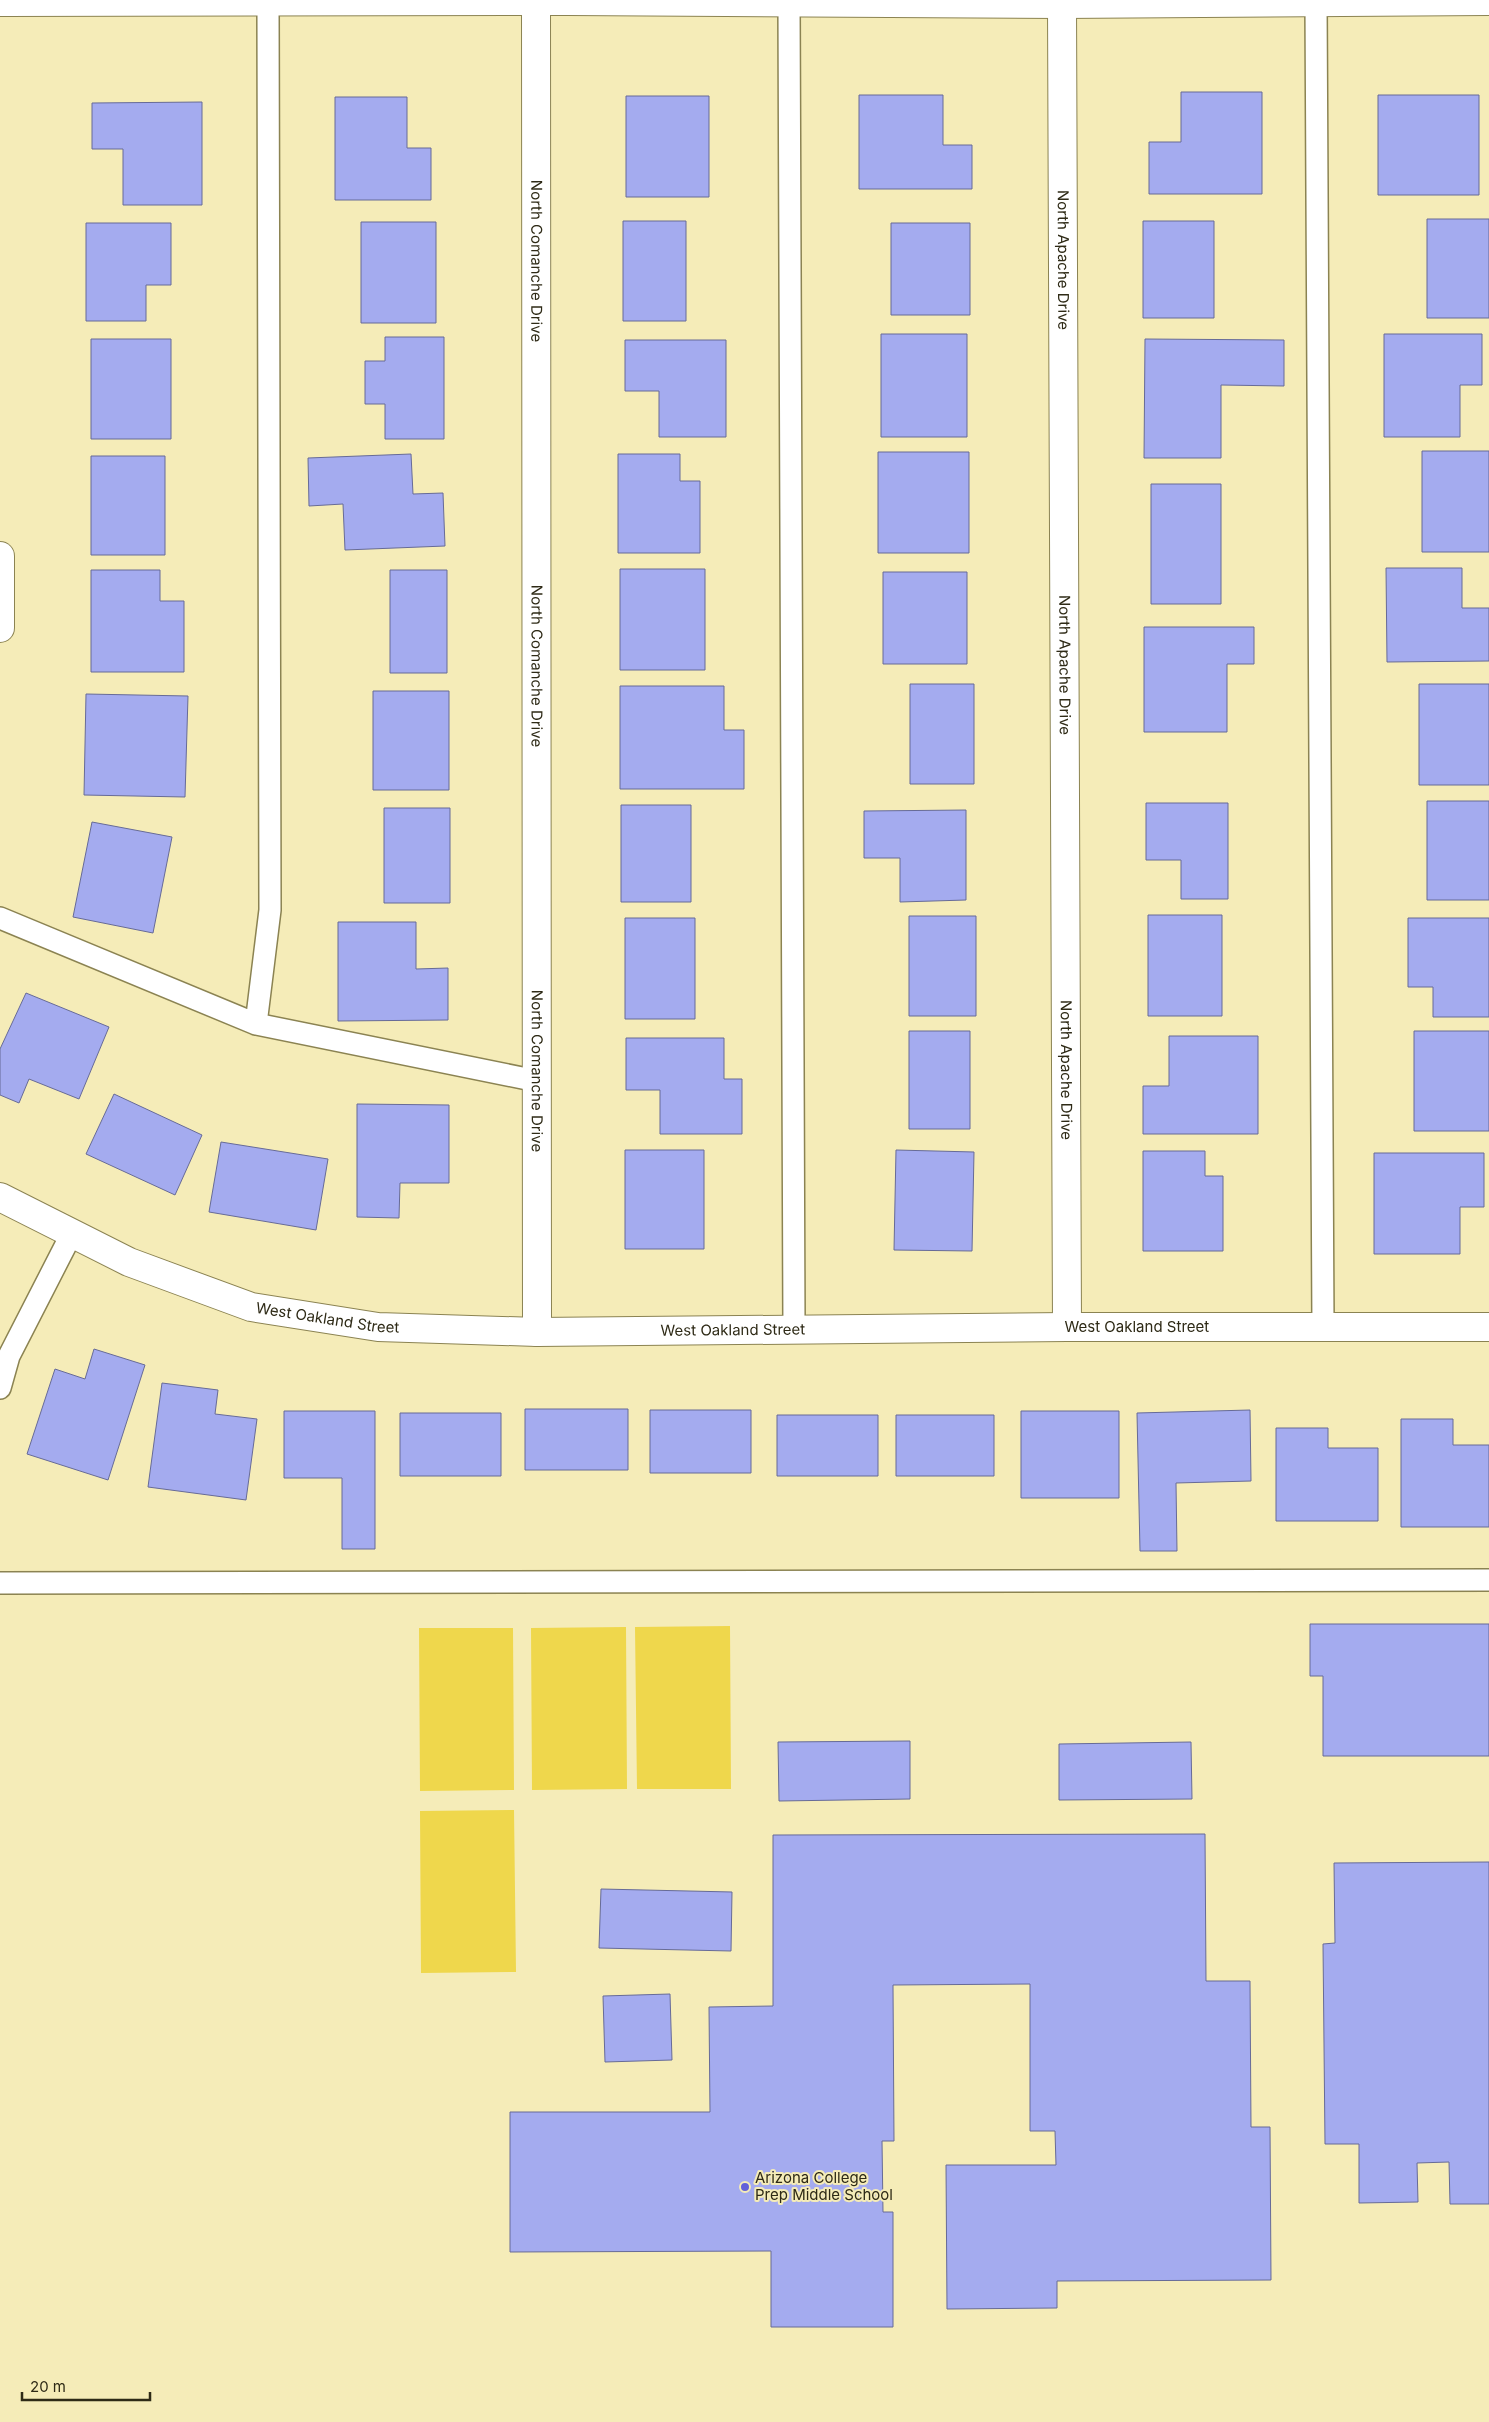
<svg xmlns="http://www.w3.org/2000/svg" width="1489" height="2422" viewBox="0 0 1489 2422" font-family="Inter,sans-serif">
  <rect width="100%" height="100%" fill="#f5ecb8"/>
  <path fill="#efd74c" d="M 730,1626 L 731,1789 L 637,1789 L 635,1627 Z
    M 626,1627 L 627,1789 L 532,1790 L 531,1628 Z
    M 419,1628 L 513,1628 L 514,1790 L 420,1791 Z
    M 514,1810 L 516,1972 L 421,1973 L 420,1811 Z"/>
  <path fill="#a4abef" stroke="#676b97" d="M 1181,92 L 1262,92 L 1262,194 L 1149,194 L 1149,142 L 1181,142 Z
    M 859,95 L 943,95 L 943,145 L 972,145 L 972,189 L 859,189 Z
    M 1378,95 L 1479,95 L 1479,195 L 1378,195 Z
    M 626,96 L 709,96 L 709,197 L 626,197 Z
    M 335,97 L 407,97 L 407,148 L 431,148 L 431,200 L 335,200 Z
    M 202,102 L 202,205 L 123,205 L 123,149 L 92,149 L 92,103 Z
    M 1427,219 L 1489,219 L 1489,318 L 1427,318 Z
    M 623,221 L 686,221 L 686,321 L 623,321 Z
    M 1143,221 L 1214,221 L 1214,318 L 1143,318 Z
    M 361,222 L 436,222 L 436,323 L 361,323 Z
    M 86,223 L 171,223 L 171,285 L 146,285 L 146,321 L 86,321 Z
    M 891,223 L 970,223 L 970,315 L 891,315 Z
    M 881,334 L 967,334 L 967,437 L 881,437 Z
    M 1384,334 L 1482,334 L 1482,385 L 1460,385 L 1460,437 L 1384,437 Z
    M 385,337 L 444,337 L 444,439 L 385,439 L 385,404 L 365,404 L 365,361 L 385,361 Z
    M 91,339 L 171,339 L 171,439 L 91,439 Z
    M 1145,339 L 1284,340 L 1284,386 L 1221,385 L 1221,458 L 1144,458 Z
    M 625,340 L 726,340 L 726,437 L 659,437 L 659,391 L 625,391 Z
    M 1422,451 L 1489,451 L 1489,552 L 1422,552 Z
    M 878,452 L 969,452 L 969,553 L 878,553 Z
    M 411,454 L 413,494 L 443,493 L 445,546 L 345,550 L 343,504 L 309,506 L 308,458 Z
    M 618,454 L 680,454 L 680,481 L 700,481 L 700,553 L 618,553 Z
    M 91,456 L 165,456 L 165,555 L 91,555 Z
    M 1151,484 L 1221,484 L 1221,604 L 1151,604 Z
    M 1386,568 L 1462,568 L 1462,608 L 1489,608 L 1489,661 L 1387,662 Z
    M 620,569 L 705,569 L 705,670 L 620,670 Z
    M 91,570 L 160,570 L 160,601 L 184,601 L 184,672 L 91,672 Z
    M 390,570 L 447,570 L 447,673 L 390,673 Z
    M 883,572 L 967,572 L 967,664 L 883,664 Z
    M 1144,627 L 1254,627 L 1254,664 L 1227,664 L 1227,732 L 1144,732 Z
    M 910,684 L 974,684 L 974,784 L 910,784 Z
    M 1419,684 L 1489,684 L 1489,785 L 1419,785 Z
    M 620,686 L 724,686 L 724,730 L 744,730 L 744,789 L 620,789 Z
    M 373,691 L 449,691 L 449,790 L 373,790 Z
    M 86,694 L 188,696 L 185,797 L 84,795 Z
    M 1427,801 L 1489,801 L 1489,900 L 1427,900 Z
    M 1146,803 L 1228,803 L 1228,899 L 1181,899 L 1181,860 L 1146,860 Z
    M 621,805 L 691,805 L 691,902 L 621,902 Z
    M 384,808 L 450,808 L 450,903 L 384,903 Z
    M 966,810 L 966,900 L 900,902 L 900,858 L 864,858 L 864,811 Z
    M 92,822 L 172,837 L 153,933 L 73,917 Z
    M 1148,915 L 1222,915 L 1222,1016 L 1148,1016 Z
    M 909,916 L 976,916 L 976,1016 L 909,1016 Z
    M 625,918 L 695,918 L 695,1019 L 625,1019 Z
    M 1408,918 L 1489,918 L 1489,1017 L 1433,1017 L 1433,987 L 1408,987 Z
    M 338,922 L 416,922 L 416,969 L 448,968 L 448,1020 L 338,1021 Z
    M 26,993 L 109,1027 L 79,1099 L 29,1079 L 19,1103 L 0,1095 L 0,1049 Z
    M 909,1031 L 970,1031 L 970,1129 L 909,1129 Z
    M 1414,1031 L 1489,1031 L 1489,1131 L 1414,1131 Z
    M 1169,1036 L 1258,1036 L 1258,1134 L 1143,1134 L 1143,1086 L 1169,1086 Z
    M 626,1038 L 724,1038 L 724,1079 L 742,1079 L 742,1134 L 660,1134 L 660,1090 L 626,1090 Z
    M 114,1094 L 202,1135 L 175,1195 L 86,1154 Z
    M 357,1104 L 449,1105 L 449,1183 L 400,1183 L 399,1218 L 357,1217 Z
    M 221,1142 L 328,1159 L 316,1230 L 209,1212 Z
    M 625,1150 L 704,1150 L 704,1249 L 625,1249 Z
    M 896,1150 L 974,1152 L 972,1251 L 894,1250 Z
    M 1143,1151 L 1205,1151 L 1205,1176 L 1223,1176 L 1223,1251 L 1143,1251 Z
    M 1374,1153 L 1484,1153 L 1484,1207 L 1460,1207 L 1460,1254 L 1374,1254 Z
    M 94,1349 L 145,1365 L 108,1480 L 27,1454 L 55,1369 L 85,1379 Z
    M 162,1383 L 218,1390 L 215,1414 L 257,1419 L 246,1500 L 148,1487 Z
    M 525,1409 L 628,1409 L 628,1470 L 525,1470 Z
    M 650,1410 L 751,1410 L 751,1473 L 650,1473 Z
    M 1250,1410 L 1251,1481 L 1176,1483 L 1177,1551 L 1140,1551 L 1137,1413 Z
    M 284,1411 L 375,1411 L 375,1549 L 342,1549 L 342,1478 L 284,1478 Z
    M 1021,1411 L 1119,1411 L 1119,1498 L 1021,1498 Z
    M 400,1413 L 501,1413 L 501,1476 L 400,1476 Z
    M 777,1415 L 878,1415 L 878,1476 L 777,1476 Z
    M 896,1415 L 994,1415 L 994,1476 L 896,1476 Z
    M 1401,1419 L 1453,1419 L 1453,1445 L 1489,1445 L 1489,1527 L 1401,1527 Z
    M 1276,1428 L 1328,1428 L 1328,1448 L 1378,1448 L 1378,1521 L 1276,1521 Z
    M 1310,1624 L 1489,1624 L 1489,1756 L 1323,1756 L 1323,1676 L 1310,1676 Z
    M 910,1741 L 910,1799 L 779,1801 L 778,1742 Z
    M 1191,1742 L 1192,1799 L 1059,1800 L 1059,1744 Z
    M 1205,1834 L 1206,1981 L 1250,1981 L 1251,2127 L 1270,2127 L 1271,2280 L 1057,2281 L 1057,2308 L 947,2309 L 946,2165 L 1056,2165 L 1055,2131 L 1030,2131 L 1030,1984 L 893,1985 L 894,2141 L 882,2141 L 883,2212 L 893,2212 L 893,2327 L 771,2327 L 771,2251 L 510,2252 L 510,2112 L 710,2112 L 709,2007 L 773,2006 L 773,1835 Z
    M 1489,1862 L 1489,2204 L 1450,2204 L 1449,2162 L 1417,2163 L 1418,2202 L 1359,2203 L 1359,2144 L 1325,2144 L 1323,1944 L 1335,1943 L 1334,1863 Z
    M 601,1889 L 732,1892 L 731,1951 L 599,1948 Z
    M 670,1994 L 672,2060 L 605,2062 L 603,1996 Z"/>
  <g fill="none" stroke-linecap="round" stroke-linejoin="round">
    <g stroke="#8b8352" stroke-width="24">
      <path id="lane" d="M 789,2 L 794,1330
        M 1316,2 L 1323,1327
        M 0,918 L 256,1024 L 537,1081
        M 256,1024 L 270,910 L 268,2
        M 0,1388 L 9,1356 L 72,1233
        M 0,1583 L 1489,1580"/>
    </g>
    <g stroke="#8b8352" stroke-width="30">
      <g id="street">
        <path id="s1" d="M 536,1 L 537,1332"/>
        <path id="s2" d="M 1062,4 L 1067,1327"/>
        <path d="M 0,556 L 0,628"/>
        <path id="s3" d="M 0,1197 L 129,1262 L 251,1307 L 378,1327 L 537,1332 L 1067,1327 L 1489,1327"/>
      </g>
    </g>
    <g stroke="#8b8352" stroke-width="30">
      <path id="secondary" d="M 0,2 L 568,1 L 1062,4 L 1489,1"/>
    </g>
    <use href="#lane" stroke="#fff" stroke-width="21"/>
    <use href="#street" stroke="#fff" stroke-width="28"/>
    <use href="#secondary" stroke="#fff" stroke-width="28"/>
  </g>
  <circle fill="#6260d9" stroke="#f5ecb8" stroke-width="2" cx="745" cy="2187" r="5"/>
  <g text-anchor="middle" stroke-width="4" stroke-linejoin="round" paint-order="stroke">
    <g font-size="15" fill="#2e2a16" stroke="#f5ecb8">
      <text dy="5" stroke="none"><textPath href="#s1" startOffset="260">North Comanche Drive</textPath></text>
      <text dy="5" stroke="none"><textPath href="#s2" startOffset="256">North Apache Drive</textPath></text>
      <text dy="5" stroke="none"><textPath href="#s1" startOffset="665">North Comanche Drive</textPath></text>
      <text dy="5" stroke="none"><textPath href="#s2" startOffset="661">North Apache Drive</textPath></text>
      <text dy="5" stroke="none"><textPath href="#s1" startOffset="1070">North Comanche Drive</textPath></text>
      <text dy="5" stroke="none"><textPath href="#s2" startOffset="1066">North Apache Drive</textPath></text>
      <text dy="5" stroke="none"><textPath href="#s3" startOffset="352">West Oakland Street</textPath></text>
      <text dy="5" stroke="none"><textPath href="#s3" startOffset="1162">West Oakland Street</textPath></text>
      <text dy="5" stroke="none"><textPath href="#s3" startOffset="758">West Oakland Street</textPath></text>
    </g>
    <g font-size="15" fill="#2e2a16" stroke="#f5ecb8" text-anchor="start">
      <text x="755" y="2183">Arizona College<tspan x="755" dy="17">Prep Middle School</tspan></text>
    </g>
  </g>
  <path d="M22 2392v8h128v-8" fill="none" stroke="#2e2a16" stroke-width="2.5"/>
  <text x="30" y="2392" font-size="15" fill="#2e2a16" stroke="#f5ecb8" stroke-width="4" paint-order="stroke">20 m</text>
</svg>
